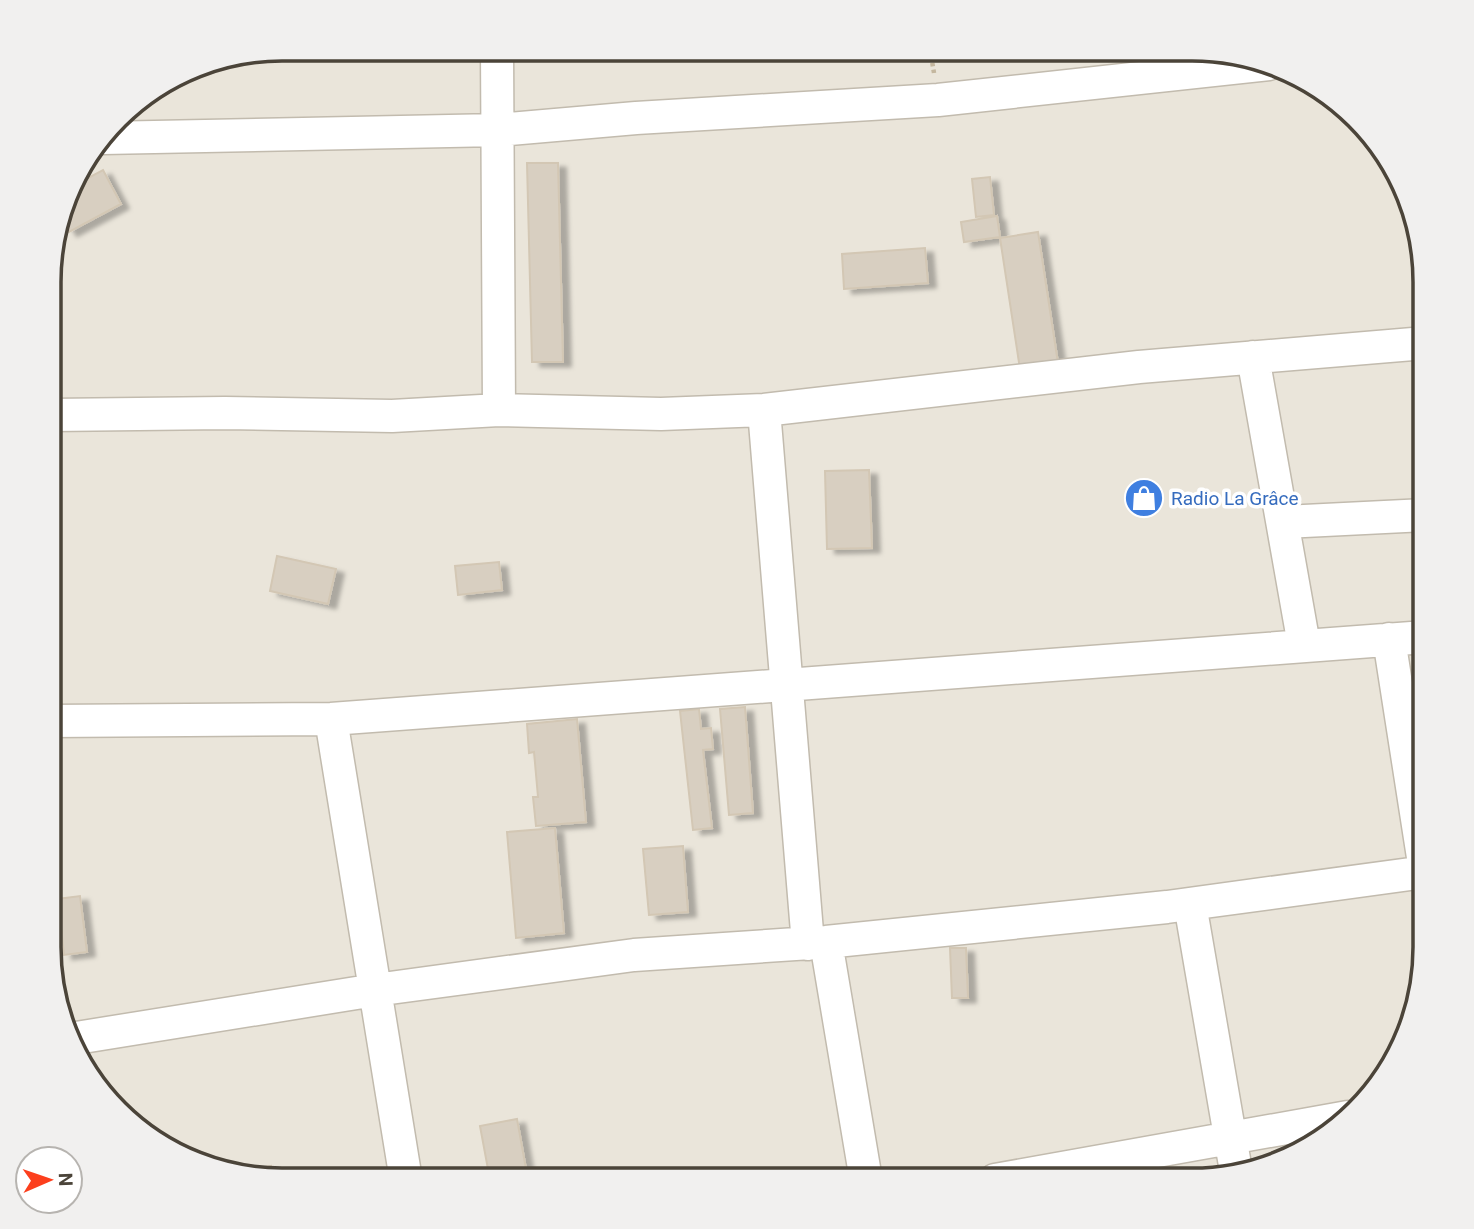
<svg xmlns="http://www.w3.org/2000/svg" width="1474" height="1229" viewBox="0 0 1474 1229" font-family="Roboto,sans-serif">
  <defs>
    <filter id="shadow"><feDropShadow dx="8" dy="4.5" stdDeviation="2" flood-color="#0004"/></filter>
  </defs>
  <rect width="100%" height="100%" fill="#f6f3ec"/>
  <path fill="#eae5da" d="M 283,49 L 1206,49 L 1281,67 L 1356,117 L 1407,193 L 1425,283 L 1424,962 L 1401,1049 L 1357,1111 L 1281,1162 L 1191,1180 L 268,1180 L 193,1162 L 118,1112 L 73,1049 L 50,962 L 51,252 L 80,166 L 129,107 L 207,62 Z"/>
  <path fill="#d8cfc1" stroke="#d3c7b4" stroke-width="2" filter="url(#shadow)" d="M 527,163 L 558,163 L 563,362 L 532,362 Z
    M 103,170 L 121,204 L 69,232 L 62,220 L 73,186 Z
    M 990,177 L 994,215 L 976,217 L 972,179 Z
    M 997,216 L 1000,237 L 964,242 L 961,222 Z
    M 1038,232 L 1058,363 L 1020,369 L 1000,238 Z
    M 925,248 L 928,283 L 844,289 L 842,254 Z
    M 869,470 L 872,548 L 827,549 L 825,471 Z
    M 277,556 L 336,569 L 328,604 L 270,591 Z
    M 499,562 L 502,590 L 458,595 L 455,566 Z
    M 745,707 L 753,813 L 729,815 L 720,709 Z
    M 699,709 L 701,729 L 711,728 L 713,749 L 703,750 L 712,828 L 693,830 L 680,711 Z
    M 577,719 L 586,822 L 536,826 L 533,797 L 538,797 L 534,752 L 529,753 L 527,724 Z
    M 555,828 L 564,933 L 516,938 L 507,832 Z
    M 683,846 L 688,912 L 649,915 L 643,849 Z
    M 80,896 L 87,952 L 64,955 L 61,928 L 50,929 L 50,900 Z
    M 950,948 L 966,948 L 968,998 L 952,998 Z
    M 517,1119 L 528,1180 L 490,1180 L 480,1126 Z
    M 271,1166 L 273,1180 L 234,1172 Z"/>
  <g fill="none" stroke-linecap="round" stroke-linejoin="round">
    <g stroke="#c2bbae" stroke-width="35">
      <path id="street" d="M 497,49 L 499,410
        M 103,138 L 498,130 L 636,118 L 938,100 L 1269,64
        M 1253,357 L 1304,645
        M 764,410 L 808,944
        M 51,415 L 225,413 L 392,416 L 499,410 L 661,414 L 764,410 L 1139,367 L 1425,343
        M 1284,522 L 1425,515
        M 1389,639 L 1425,870
        M 331,719 L 406,1180
        M 50,721 L 331,719 L 1425,637
        M 1190,904 L 1236,1171
        M 826,942 L 866,1180
        M 70,1039 L 375,990 L 634,955 L 826,942 L 1167,907 L 1425,872
        M 995,1180 L 1348,1117"/>
    </g>
    <path stroke="#c4b79f" stroke-width="4.5" stroke-dasharray="3.5 3.5" stroke-linecap="butt" d="M 930,49 L 934,73"/>
    <use href="#street" stroke="#fff" stroke-width="32"/>
  </g>
  <defs>
    <g id="shop-disc" transform="scale(2.0125)"><circle r="9.5" fill="#3f7fe0" stroke="#fff"/><path d="M-5-2.5h2.3a2.7 3.5 0 0 1 5.4 0H5L5.5 6h-11ZM-1.5-2.5h3a1.5 2.3 0 0 0-3 0Z" fill="#fff"/></g>
  </defs>
  <g fill-rule="evenodd">
    <use href="#shop-disc" x="1144" y="498"/>
  </g>
  <g text-anchor="middle" stroke-width="7" stroke-linejoin="round" paint-order="stroke">
    <g font-size="19" fill="#366cbe" stroke="#fff" text-anchor="start">
      <text x="1171" y="505">Radio La Grâce</text>
    </g>
  </g>
  <path d="M0 0H1474V1229H0ZM282 61H1192A221 221 0 0 1 1413 282V947A221 221 0 0 1 1192 1168H282A221 221 0 0 1 61 947V282A221 221 0 0 1 282 61Z" fill="#f1f0ef" fill-rule="evenodd"/>
  <path fill="none" stroke="#4b4439" stroke-width="3.5" d="M282 61H1192A221 221 0 0 1 1413 282V947A221 221 0 0 1 1192 1168H282A221 221 0 0 1 61 947V282A221 221 0 0 1 282 61Z"/>
  <g transform="translate(49 1180) rotate(88)"><circle r="33" fill="#ffffff" stroke="#b7b4b0" stroke-width="2"/>
  <path d="M0-5L12 26L0 18L-12 26Z" fill="#fc3f1d"/>
  <text y="-10" font-size="19" font-weight="bold" text-anchor="middle" fill="#4b4439">N</text>
  </g>
</svg>
